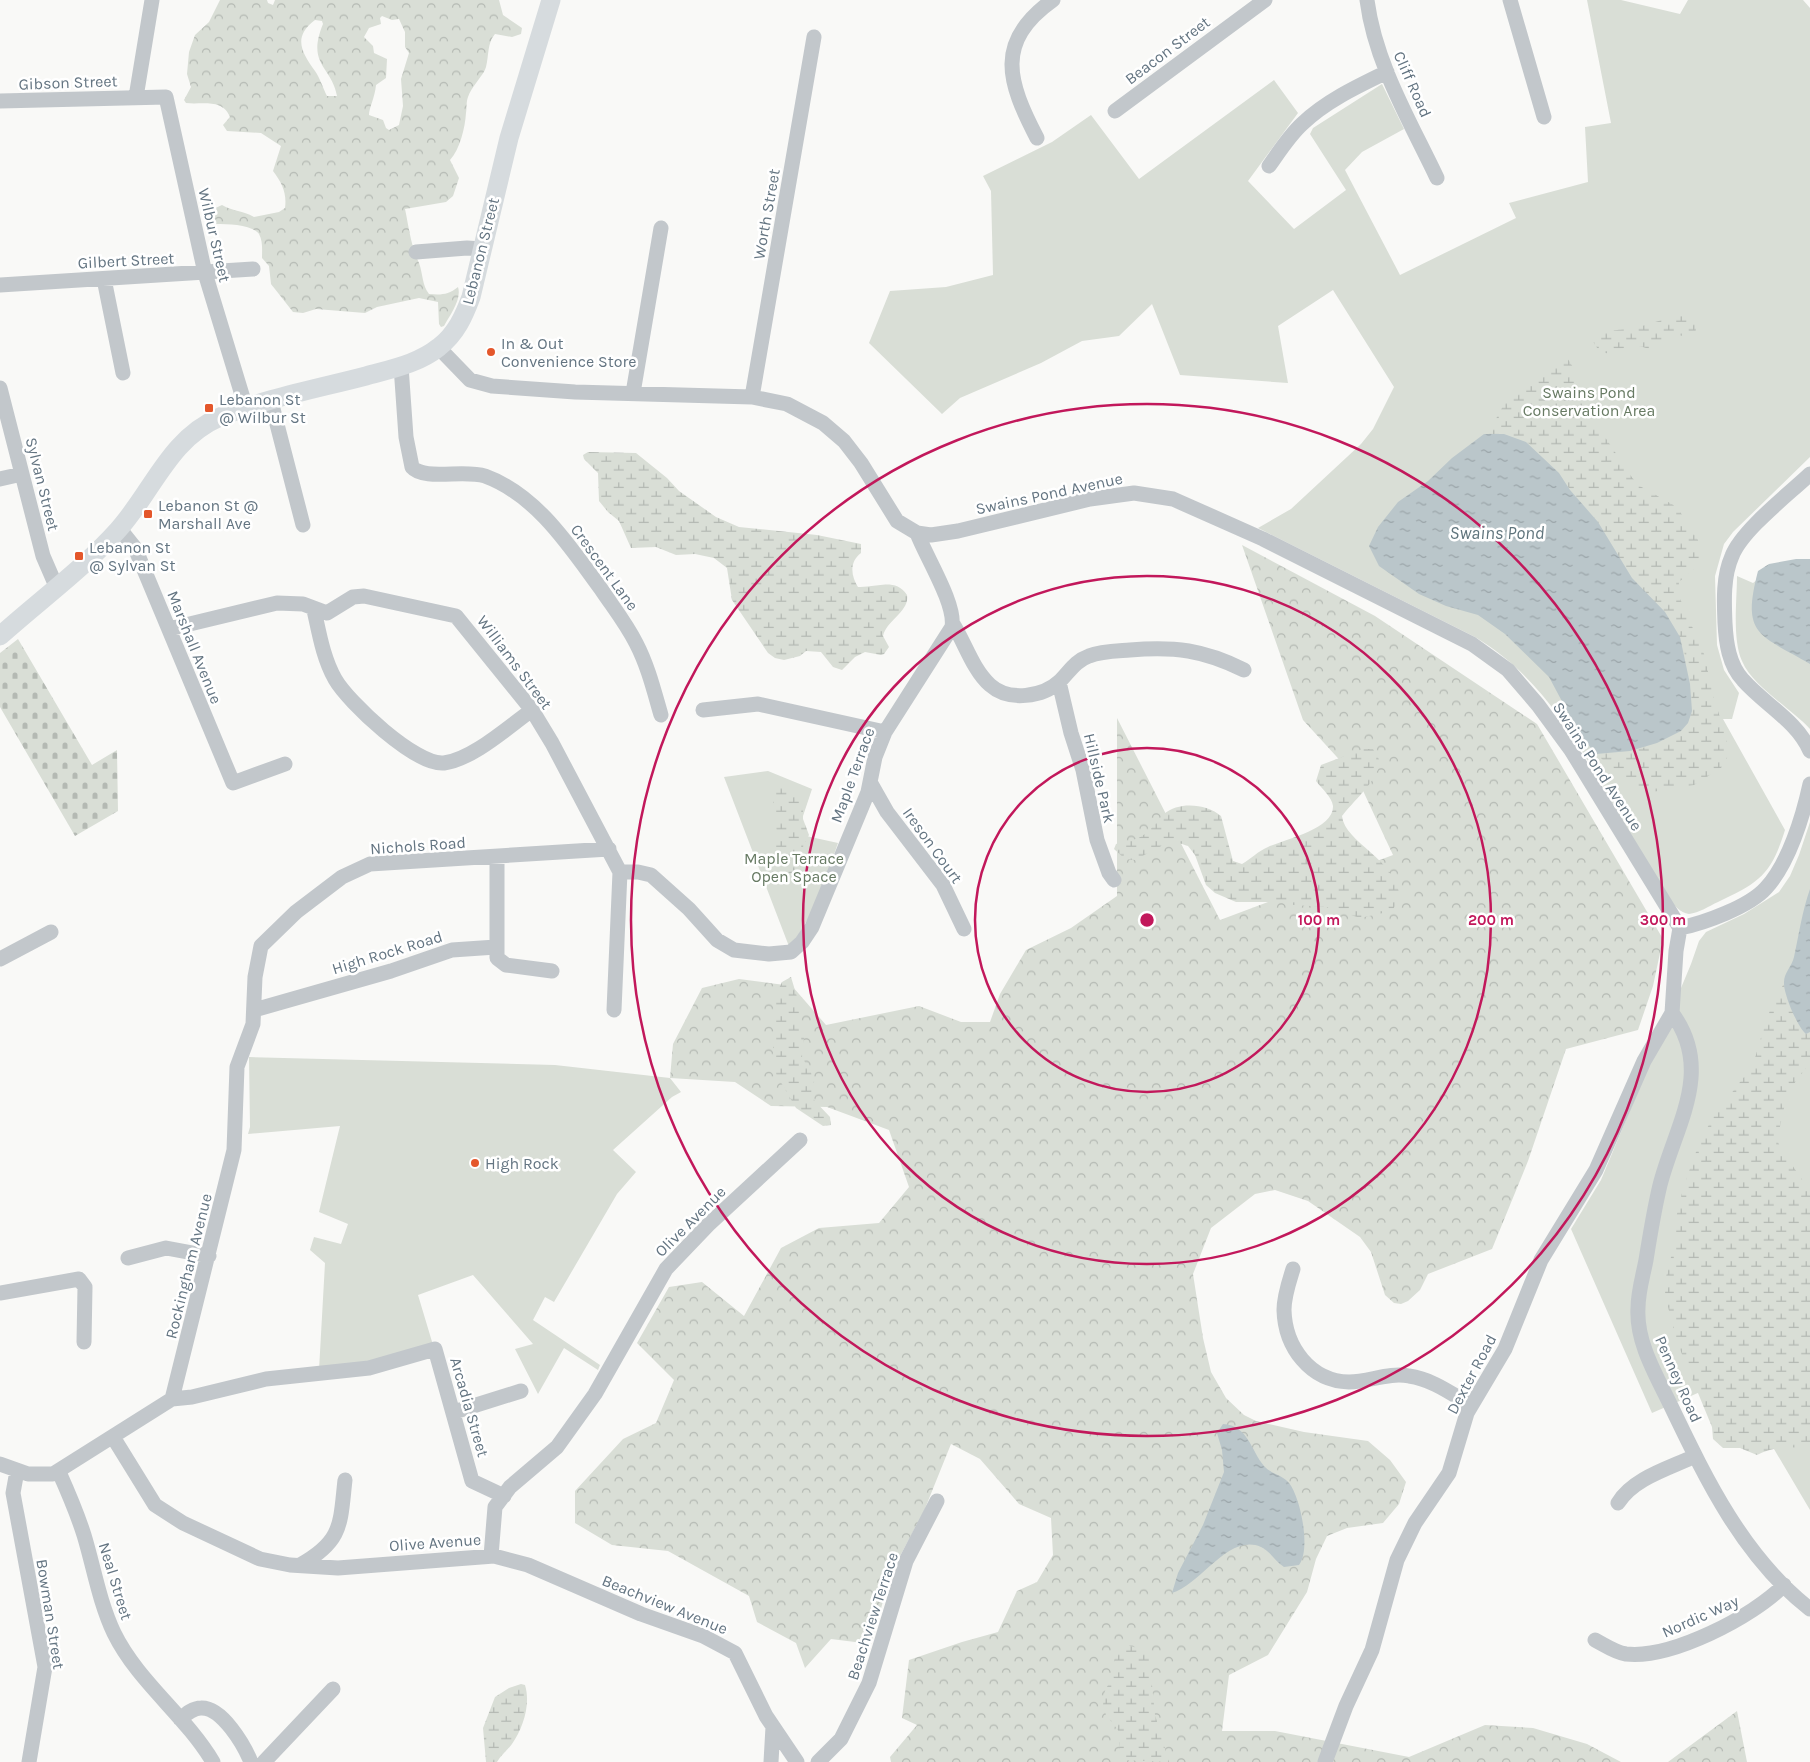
<svg xmlns="http://www.w3.org/2000/svg" width="1810" height="1762" viewBox="0 0 1810 1762" font-family="Karla,sans-serif">
  <defs>
    <pattern id="forest-crowns" width="20" height="18" patternUnits="userSpaceOnUse" patternTransform="scale(1.25)"><rect width="20" height="18" fill="#d9ded6"/><path d="M2 6a3 3 0 1 1 6 0M12 15a3 3 0 1 1 6 0" fill="none" stroke="#b4b9b3"/></pattern>
    <pattern id="wetland-marsh" width="20" height="14" patternUnits="userSpaceOnUse" patternTransform="scale(1.25)"><rect width="20" height="14" fill="#d9ded6"/><path d="M1 5h8M5 5V1M11 12h8M15 12V8" fill="none" stroke="#b4b9b3"/></pattern>
    <pattern id="cemetery-stones" width="16" height="16" patternUnits="userSpaceOnUse" patternTransform="scale(1.25)"><rect width="16" height="16" fill="#d9ded6"/><path d="M2 7V4a2 2 0 0 1 4 0v3zM10 15v-3a2 2 0 0 1 4 0v3z" fill="#b4b9b3"/></pattern>
    <pattern id="water-ripples" width="26" height="14" patternUnits="userSpaceOnUse" patternTransform="scale(1.25)"><rect width="26" height="14" fill="#bac6ca"/><path d="M2 4q2-2 4 0t4 0M15 11q2-2 4 0t4 0" fill="none" stroke="#9ba5a9"/></pattern>
  </defs>
  <rect width="100%" height="100%" fill="#f9f9f7"/>
  <path fill="#d9ded6" d="M 1587,0 L 1621,0 L 1680,14 L 1688,0 L 1803,0 L 1810,8 L 1810,457 L 1733,532 L 1724,544 L 1715,576 L 1717,645 L 1724,670 L 1739,693 L 1732,719 L 1723,719 L 1785,830 C 1771,875 1760,882 1718,902 C 1709,906 1699,913 1689,914 C 1672,912 1660,882 1651,869 C 1598,787 1563,689 1475,637 L 1258,528 L 1291,509 L 1361,444 L 1373,429 L 1394,387 L 1333,290 L 1278,326 L 1288,383 L 1180,375 L 1152,304 L 1119,336 L 1082,341 L 1041,363 L 960,398 L 942,414 L 869,343 L 890,291 L 946,287 L 993,275 L 991,191 L 983,176 L 1052,142 L 1091,115 L 1139,179 L 1274,80 L 1298,113 L 1248,181 L 1294,229 L 1346,190 L 1310,134 L 1313,128 L 1382,84 L 1404,129 L 1362,152 L 1345,170 L 1400,275 L 1516,218 L 1509,203 L 1588,182 L 1585,127 L 1611,123 Z
    M 1810,561 L 1810,729 C 1791,708 1753,687 1742,661 C 1732,639 1737,600 1737,576 L 1753,583 L 1771,569 Z
    M 768,771 L 812,789 L 797,834 L 838,843 L 816,905 L 790,949 L 724,777 Z
    M 1810,822 L 1810,1510 L 1732,1378 L 1652,1413 L 1571,1229 L 1601,1180 L 1691,964 L 1699,941 L 1706,932 L 1744,914 L 1779,892 L 1790,876 L 1799,855 Z
    M 249,1057 L 555,1065 L 670,1078 L 681,1092 L 672,1097 L 613,1150 L 636,1172 L 617,1194 L 554,1302 L 545,1297 L 533,1320 L 600,1365 L 598,1370 L 564,1348 L 538,1394 L 515,1349 L 533,1344 L 473,1275 L 418,1295 L 433,1345 L 365,1364 L 319,1370 L 325,1263 L 310,1250 L 314,1237 L 341,1244 L 348,1224 L 319,1212 L 340,1126 L 248,1134 L 250,1127 Z"/>
  <path fill="url(#forest-crowns)" fill-rule="evenodd" d="M 220,0 L 267,0 L 268,3 L 273,5 L 275,0 L 499,0 L 503,15 L 522,28 L 521,34 L 512,37 L 495,34 C 487,43 489,56 486,67 C 484,75 471,87 468,97 C 466,102 467,108 466,113 C 465,128 460,149 450,160 L 459,178 L 453,196 L 446,202 L 405,209 C 409,228 411,246 419,263 C 423,274 422,285 429,294 C 441,295 448,295 458,287 C 462,299 450,315 444,326 L 441,327 L 439,324 L 438,302 L 419,298 L 377,307 L 365,313 L 316,309 L 303,313 L 293,312 L 271,284 L 269,266 L 262,258 C 262,251 263,241 259,234 C 251,223 221,224 208,224 L 205,217 L 209,211 L 222,205 C 234,212 242,210 254,217 L 279,212 L 285,208 C 287,193 282,183 273,171 L 281,146 L 261,133 L 227,131 L 223,125 L 230,117 C 222,98 202,105 186,103 L 184,100 L 191,87 L 187,74 L 189,52 L 195,35 L 209,22 ZM 382,16 L 392,20 L 399,19 L 405,32 L 405,47 L 409,53 L 401,79 L 403,106 L 399,125 L 389,130 L 386,128 L 383,120 L 369,115 C 369,108 375,97 376,85 L 386,78 L 387,59 L 374,53 L 373,46 L 364,37 L 369,28 L 381,24 L 380,18 ZM 315,20 L 322,21 L 323,24 C 306,65 332,66 337,96 L 327,96 C 323,88 320,78 315,71 C 302,53 292,37 315,20 Z
    M 1242,545 L 1375,616 L 1537,724 L 1663,939 L 1653,986 L 1638,1030 L 1566,1049 L 1528,1161 L 1492,1249 L 1428,1274 L 1420,1290 L 1408,1301 L 1401,1304 L 1394,1303 L 1385,1295 L 1371,1252 L 1360,1237 L 1308,1201 L 1275,1190 L 1255,1194 L 1211,1228 L 1193,1274 L 1203,1338 L 1211,1372 L 1226,1398 L 1244,1415 L 1256,1421 L 1304,1432 L 1368,1441 L 1390,1460 L 1406,1482 L 1399,1504 L 1383,1523 L 1347,1528 L 1327,1536 L 1316,1559 L 1307,1592 L 1268,1655 L 1229,1675 L 1222,1731 L 1275,1731 L 1409,1757 L 1485,1725 L 1533,1728 L 1587,1744 L 1621,1762 L 891,1762 L 890,1757 L 917,1725 L 902,1718 L 909,1660 L 962,1642 L 998,1632 L 1017,1591 L 1037,1582 L 1053,1555 L 1051,1518 L 1019,1504 L 980,1459 L 951,1444 L 924,1511 L 891,1573 L 871,1644 L 831,1639 L 805,1668 L 796,1643 L 757,1622 L 749,1596 L 668,1551 L 612,1545 L 575,1523 L 575,1491 L 623,1439 L 656,1423 L 674,1380 L 637,1343 L 669,1287 L 702,1282 L 744,1316 L 781,1248 L 819,1228 L 879,1223 L 909,1187 L 889,1130 L 827,1107 L 771,1106 L 735,1082 L 670,1078 L 673,1044 L 702,988 L 739,979 L 792,986 L 826,1025 L 919,1006 L 961,1022 L 990,1022 L 1000,994 L 1026,950 L 1071,928 L 1117,896 L 1117,718 L 1220,920 L 1393,855 L 1358,780 L 1303,720 Z
    M 1737,1711 L 1747,1762 L 1668,1762 Z"/>
  <path fill="url(#wetland-marsh)" d="M 1684,316 L 1694,320 L 1697,324 L 1695,334 L 1689,337 L 1672,334 C 1665,341 1657,351 1646,348 C 1640,346 1636,345 1630,346 C 1617,349 1603,363 1593,341 L 1594,335 L 1599,332 L 1635,328 L 1672,317 Z
    M 1565,354 L 1574,369 L 1582,396 L 1597,425 L 1631,476 L 1638,485 L 1677,507 L 1698,540 L 1700,551 L 1698,562 L 1693,570 L 1679,582 L 1678,594 L 1704,654 L 1714,698 L 1726,737 L 1728,756 L 1721,768 L 1694,785 L 1646,793 L 1640,792 L 1612,774 L 1603,760 L 1596,754 C 1622,752 1671,748 1687,724 C 1698,709 1687,656 1680,639 C 1670,614 1648,598 1632,577 C 1619,559 1610,540 1598,522 C 1592,514 1584,507 1578,499 C 1561,480 1549,459 1528,443 C 1515,434 1499,436 1484,434 L 1490,430 L 1504,404 L 1522,392 Z
    M 588,452 L 636,453 L 667,478 L 679,491 L 716,517 L 739,527 L 817,535 L 861,544 L 861,553 C 849,562 851,576 858,587 C 876,588 895,577 907,595 C 910,611 886,621 883,636 L 889,647 L 884,654 L 881,655 L 865,652 L 855,657 L 842,670 L 833,667 L 821,652 L 806,651 L 800,656 L 784,660 L 775,658 L 768,653 L 732,600 L 727,568 L 714,558 L 695,554 L 676,555 L 656,547 L 631,548 L 619,521 L 608,512 L 599,501 L 598,473 L 584,459 L 583,455 Z
    M 1363,749 L 1373,749 C 1375,752 1378,756 1379,760 C 1382,777 1351,803 1342,816 C 1345,843 1395,858 1400,897 L 1392,911 L 1360,918 L 1327,907 L 1294,905 L 1277,902 L 1236,902 L 1215,893 L 1206,885 L 1195,855 L 1188,846 L 1179,843 L 1165,844 L 1135,860 L 1125,859 L 1114,849 L 1116,844 C 1124,841 1134,841 1142,836 C 1151,830 1156,822 1164,814 C 1179,801 1207,804 1221,816 L 1233,861 L 1242,864 C 1251,859 1258,851 1268,847 C 1285,839 1334,829 1333,806 C 1332,797 1322,789 1316,781 L 1321,765 Z
    M 780,786 L 799,796 L 803,807 L 803,819 L 809,835 L 803,846 L 809,864 L 794,874 L 787,885 L 778,885 L 771,870 L 777,834 L 773,799 L 776,787 Z
    M 791,977 L 800,1007 L 800,1031 L 804,1038 L 802,1057 L 815,1079 L 812,1088 L 813,1099 L 830,1117 L 831,1125 L 823,1126 L 796,1108 L 776,1074 L 773,1050 L 776,1018 L 774,999 L 782,982 Z
    M 1784,983 L 1786,995 L 1806,1034 L 1810,1032 L 1810,1063 L 1793,1085 L 1786,1099 L 1777,1140 L 1781,1149 L 1810,1191 L 1810,1450 C 1793,1445 1772,1447 1757,1455 L 1740,1448 L 1723,1448 L 1713,1439 L 1712,1427 L 1677,1342 L 1665,1295 L 1666,1277 L 1675,1241 L 1675,1222 L 1684,1185 L 1696,1152 L 1711,1120 L 1753,1065 L 1767,1017 Z
    M 1125,1645 L 1143,1649 L 1149,1655 L 1155,1715 L 1169,1762 L 1121,1760 L 1118,1730 L 1106,1715 L 1103,1705 L 1105,1691 L 1114,1673 L 1115,1650 L 1118,1646 Z
    M 521,1684 L 525,1685 C 531,1704 523,1728 512,1744 C 507,1751 501,1755 497,1762 L 486,1762 L 483,1728 L 495,1697 L 509,1688 Z"/>
  <path fill="url(#cemetery-stones)" d="M 18,639 L 92,765 L 117,750 L 118,811 L 75,836 L 0,707 L 0,653 Z"/>
  <path fill="url(#water-ripples)" d="M 1484,434 L 1504,434 L 1526,442 L 1559,473 L 1570,490 L 1598,522 L 1632,578 L 1665,612 L 1680,637 L 1690,684 L 1692,711 L 1688,723 L 1681,731 L 1657,743 L 1630,751 L 1596,754 L 1580,735 L 1549,677 L 1505,634 L 1478,615 L 1446,606 L 1419,594 L 1379,566 L 1369,546 L 1378,527 L 1398,502 L 1428,481 L 1452,458 Z
    M 1796,559 L 1810,559 L 1810,664 C 1759,634 1741,636 1758,571 L 1769,564 Z
    M 1810,889 L 1810,1032 L 1806,1034 C 1798,1028 1783,993 1784,982 C 1784,973 1792,966 1794,957 C 1799,934 1802,912 1810,889 Z
    M 1223,1424 C 1248,1425 1251,1451 1264,1466 C 1271,1474 1283,1475 1289,1483 C 1301,1498 1311,1550 1299,1565 L 1284,1567 C 1275,1561 1271,1552 1261,1547 C 1228,1533 1201,1585 1172,1593 L 1178,1573 L 1203,1525 L 1224,1472 L 1222,1450 L 1217,1433 Z"/>
  <g fill="none" stroke-linecap="round" stroke-linejoin="round">
    <path stroke="#c2c7cb" stroke-width="15" d="M 1367,0 C 1375,63 1410,121 1437,178
      M 1510,0 L 1544,117
      M 136,97 L 152,0
      M 0,101 L 166,97 L 205,273 L 246,408
      M 1115,111 L 1265,0
      M 1037,138 C 1008,82 994,42 1053,0
      M 1269,166 C 1279,152 1289,136 1302,124 C 1326,101 1358,86 1387,72
      M 416,252 L 467,248 L 482,249
      M 104,279 L 123,373
      M 0,285 L 253,269
      M 439,348 L 470,380 L 492,386 L 575,392 L 752,397 L 787,404 L 823,423 L 844,441 L 861,463 L 897,521 L 917,533 L 931,535 L 958,531 L 1090,499 L 1134,493 L 1173,499 L 1263,539 L 1472,644 L 1508,670 L 1538,705 L 1571,750 L 1680,928
      M 401,366 L 406,437 L 412,467 C 424,481 464,469 485,476 C 537,495 570,547 601,589 C 613,607 626,623 636,643 C 648,666 654,691 661,715
      M 0,388 L 43,556 L 56,586
      M 633,393 L 661,228
      M 752,397 L 814,37
      M 271,401 L 303,525
      M 1810,474 C 1789,494 1742,530 1732,556 C 1723,576 1724,601 1725,623 C 1726,643 1729,665 1743,680 C 1764,704 1797,721 1810,751
      M 0,479 L 22,474
      M 119,528 L 135,548 L 233,783 L 285,764
      M 314,610 C 319,632 323,658 335,679 C 348,702 416,766 444,763 C 473,759 508,727 532,710
      M 953,624 C 965,643 973,670 990,685 C 1009,702 1043,697 1060,681 C 1070,671 1075,661 1089,656 C 1101,651 1117,651 1130,650 C 1174,646 1204,650 1244,670
      M 169,629 L 277,603 L 303,604 L 327,613 L 353,597 L 364,596 L 456,616 L 532,710 L 552,743 L 620,872 L 614,1010
      M 1059,682 L 1071,733 L 1083,770 L 1097,840 L 1109,873 L 1114,880
      M 703,710 L 758,704 L 885,732
      M 870,782 L 887,812 L 943,885 L 964,929
      M 497,858 L 497,958 L 506,965 L 552,971
      M 620,872 L 638,872 L 651,875 L 689,909 L 717,940 L 734,950 L 769,954 L 791,952 L 802,942 L 812,927 L 868,792 L 875,757 L 885,732 L 952,627 C 956,604 926,557 917,533
      M 0,959 L 51,932
      M 254,1010 L 391,971 L 452,950 L 496,947
      M 1672,1013 C 1715,1071 1675,1126 1660,1185 C 1654,1210 1650,1235 1646,1260 C 1643,1276 1638,1292 1638,1308 C 1636,1342 1656,1375 1670,1404 C 1706,1479 1743,1557 1810,1609
      M 128,1258 L 166,1248 L 209,1256
      M 1293,1269 C 1289,1282 1284,1296 1284,1310 C 1285,1347 1310,1381 1349,1382 C 1369,1382 1389,1372 1409,1376 C 1432,1379 1452,1394 1471,1405
      M 0,1293 L 79,1279 L 85,1287 L 84,1342
      M 172,1399 L 192,1397 L 266,1379 L 369,1368 L 435,1349 L 472,1481 L 504,1496
      M 454,1412 L 521,1391
      M 113,1437 L 155,1505 L 183,1523 L 260,1559 L 290,1565 L 338,1568 L 494,1556 L 528,1565 L 641,1614 L 703,1636 L 735,1653 L 766,1716 L 797,1762
      M 0,1464 L 28,1474 L 53,1474 L 172,1399 L 234,1150 L 237,1067 L 253,1024 L 255,977 L 261,946 L 296,912 L 342,877 L 370,864 L 609,849
      M 17,1471 L 13,1493 L 45,1667 L 29,1762
      M 59,1472 C 68,1492 77,1513 84,1535 C 94,1568 99,1601 114,1633 C 138,1682 185,1715 213,1762
      M 1618,1503 C 1633,1478 1670,1468 1695,1456
      M 491,1556 L 495,1507 L 510,1487 L 557,1447 L 595,1394 L 666,1269 L 708,1225 L 800,1140
      M 300,1565 C 343,1541 340,1524 345,1480
      M 1595,1640 C 1605,1645 1614,1652 1626,1654 C 1671,1659 1753,1617 1784,1585
      M 180,1719 C 186,1714 193,1708 201,1708 C 222,1707 244,1745 251,1762
      M 264,1762 L 333,1689
      M 771,1762 L 773,1727
      M 818,1762 L 841,1739 L 869,1683 L 906,1561 L 937,1501
      M 1325,1762 L 1346,1706 L 1372,1650 L 1397,1560 L 1415,1523 L 1449,1473 L 1467,1413 L 1505,1349 L 1541,1260 L 1596,1170 L 1644,1061 L 1672,1013 L 1676,951 L 1680,928 C 1704,923 1749,907 1766,888 C 1789,863 1803,816 1810,784"/>
    <path stroke="#d6dbde" stroke-width="19" d="M 0,636 C 39,601 83,569 118,530 C 153,491 169,439 220,417 C 263,399 320,388 366,376 C 391,369 418,364 439,347 C 456,334 464,316 471,297 L 509,138 L 551,0"/>
  </g>
  <g fill="none" stroke="#c2185b" stroke-width="2.5">
    <circle cx="1147" cy="920" r="172"/>
    <circle cx="1147" cy="920" r="344"/>
    <circle cx="1147" cy="920" r="516"/>
  </g>
  <g fill="#e4572b" stroke="#fff" stroke-width="2">
    <circle cx="491" cy="352" r="5"/>
    <rect x="204" y="403" width="10" height="10" rx="2.5"/>
    <rect x="143" y="509" width="10" height="10" rx="2.5"/>
    <rect x="74" y="551" width="10" height="10" rx="2.5"/>
    <circle cx="475" cy="1163" r="5"/>
  </g>
  <g text-anchor="middle" stroke-width="5" stroke-linejoin="round" paint-order="stroke">
    <g font-size="16" fill="#647582" stroke="#fff">
      <text transform="translate(1167 50) rotate(-37)" y="6">Beacon Street</text>
      <text transform="translate(68 82) rotate(-2)" y="6">Gibson Street</text>
      <text transform="translate(1413 84) rotate(66)" y="6">Cliff Road</text>
      <text transform="translate(766 214) rotate(-80)" y="6">Worth Street</text>
      <text transform="translate(215 235) rotate(77)" y="6">Wilbur Street</text>
      <text transform="translate(480 251) rotate(-76)" y="6">Lebanon Street</text>
      <text transform="translate(126 260) rotate(-3)" y="6">Gilbert Street</text>
      <text transform="translate(43 484) rotate(76)" y="6">Sylvan Street</text>
      <text transform="translate(1049 493) rotate(-12)" y="6">Swains Pond Avenue</text>
      <text transform="translate(605 567) rotate(54)" y="6">Crescent Lane</text>
      <text transform="translate(195 647) rotate(68)" y="6">Marshall Avenue</text>
      <text transform="translate(515 662) rotate(53)" y="6">Williams Street</text>
      <text transform="translate(1598 766) rotate(57)" y="6">Swains Pond Avenue</text>
      <text transform="translate(852 775) rotate(-70)" y="6">Maple Terrace</text>
      <text transform="translate(1100 778) rotate(77)" y="6">Hillside Park</text>
      <text transform="translate(418 845) rotate(-4)" y="6">Nichols Road</text>
      <text transform="translate(933 845) rotate(54)" y="6">Ireson Court</text>
      <text transform="translate(387 952) rotate(-17)" y="6">High Rock Road</text>
      <text transform="translate(690 1221) rotate(-45)" y="6">Olive Avenue</text>
      <text transform="translate(188 1266) rotate(-76)" y="6">Rockingham Avenue</text>
      <text transform="translate(1471 1374) rotate(-62)" y="6">Dexter Road</text>
      <text transform="translate(1679 1379) rotate(66)" y="6">Penney Road</text>
      <text transform="translate(470 1407) rotate(74)" y="6">Arcadia Street</text>
      <text transform="translate(435 1542) rotate(-4)" y="6">Olive Avenue</text>
      <text transform="translate(116 1581) rotate(73)" y="6">Neal Street</text>
      <text transform="translate(665 1604) rotate(22)" y="6">Beachview Avenue</text>
      <text transform="translate(51 1614) rotate(81)" y="6">Bowman Street</text>
      <text transform="translate(872 1616) rotate(-72)" y="6">Beachview Terrace</text>
      <text transform="translate(1700 1616) rotate(-24)" y="6">Nordic Way</text>
    </g>
    <g font-size="16" fill="#647582" stroke="#fff" text-anchor="start">
      <text x="501" y="349">In &amp; Out<tspan x="501" dy="18">Convenience Store</tspan></text>
      <text x="219" y="405">Lebanon St<tspan x="219" dy="18">@ Wilbur St</tspan></text>
      <text x="158" y="511">Lebanon St @<tspan x="158" dy="18">Marshall Ave</tspan></text>
      <text x="89" y="553">Lebanon St<tspan x="89" dy="18">@ Sylvan St</tspan></text>
      <text x="485" y="1169">High Rock</text>
    </g>
    <g font-size="16" fill="#677a63" stroke="#fff">
      <text x="1589" y="398">Swains Pond<tspan x="1589" dy="18">Conservation Area</tspan></text>
      <text x="794" y="864">Maple Terrace<tspan x="794" dy="18">Open Space</tspan></text>
    </g>
    <g font-size="18" font-style="italic" fill="#5f747c" stroke="#fff">
      <text x="1497" y="539">Swains Pond</text>
    </g>
  </g>
  <circle cx="1147" cy="920" r="8" fill="#c2185b" stroke="#fff" stroke-width="2.5"/>
  <g font-size="15" text-anchor="middle" font-weight="bold" fill="#c2185b" stroke="#fff" stroke-width="5" stroke-linejoin="round" paint-order="stroke">
    <text x="1319" y="925">100 m</text>
    <text x="1491" y="925">200 m</text>
    <text x="1663" y="925">300 m</text>
  </g>
</svg>
